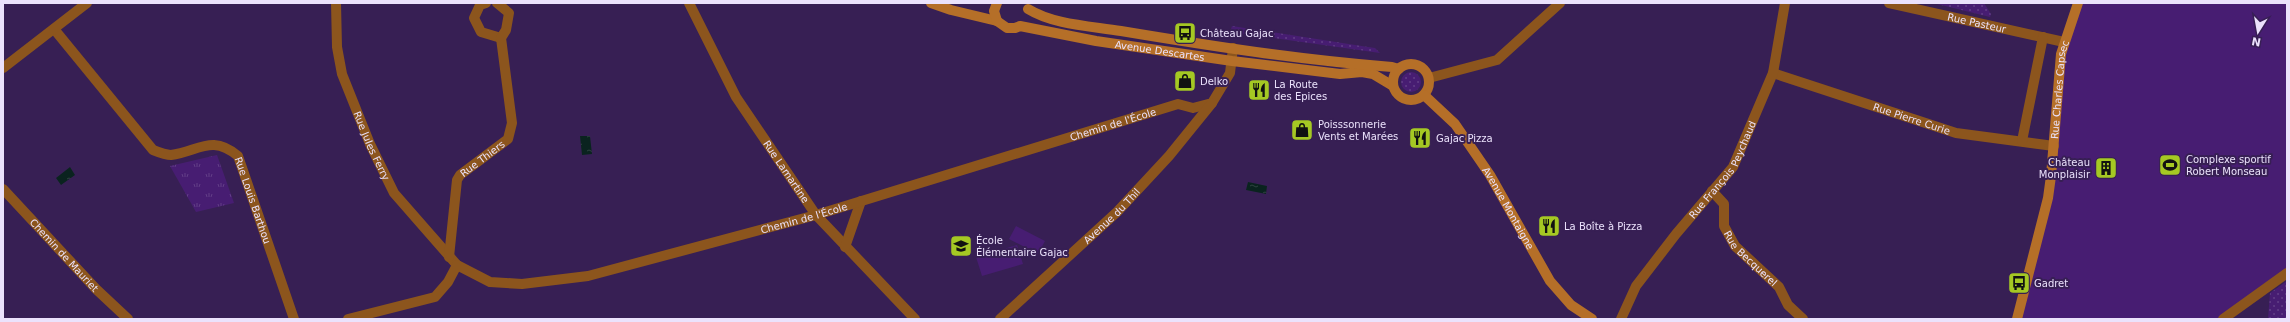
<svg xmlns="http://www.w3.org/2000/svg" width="2290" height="322" viewBox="0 0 2290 322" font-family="'DejaVu Sans',sans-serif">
  <defs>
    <pattern id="grass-dots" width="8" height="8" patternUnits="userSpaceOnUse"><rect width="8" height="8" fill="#471d72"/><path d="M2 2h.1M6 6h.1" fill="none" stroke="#623e87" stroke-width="1.8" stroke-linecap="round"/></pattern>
    <pattern id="park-tufts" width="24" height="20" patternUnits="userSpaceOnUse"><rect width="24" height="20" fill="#471d72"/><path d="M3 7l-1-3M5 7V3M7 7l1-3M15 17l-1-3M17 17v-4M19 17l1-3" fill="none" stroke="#623e87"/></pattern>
    <pattern id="water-ripples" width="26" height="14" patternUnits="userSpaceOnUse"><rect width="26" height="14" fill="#0a231f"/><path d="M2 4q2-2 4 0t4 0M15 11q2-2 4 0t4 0" fill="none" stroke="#2e4340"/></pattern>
  </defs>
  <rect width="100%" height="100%" fill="#371f54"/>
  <path fill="url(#grass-dots)" d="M 1933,3 L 1984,3 L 1991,14 L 1990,17 Z
    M 1232,26 L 1368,47 L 1375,48 L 1380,53 L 1230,32 Z
    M1401 82a10 10 0 1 1 20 0a10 10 0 1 1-20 0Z
    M 2287,281 L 2287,319 L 2268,319 L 2270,293 Z"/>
  <path fill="url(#park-tufts)" d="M 217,155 L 234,203 L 196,212 L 170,166 Z"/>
  <path fill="#471d72" d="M 2078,3 L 2287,3 L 2287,273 L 2223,319 L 2017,319 L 2048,198 L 2061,54 Z
    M 1016,226 L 1045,241 L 1038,254 L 1009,239 Z
    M 1017,245 L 1023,264 L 982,276 L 976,257 Z"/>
  <path fill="url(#water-ripples)" d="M 580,136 L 590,136 L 592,154 L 582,155 Z
    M 70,167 L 75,175 L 61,185 L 56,178 Z
    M 1248,182 L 1267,186 L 1266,194 L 1246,190 Z"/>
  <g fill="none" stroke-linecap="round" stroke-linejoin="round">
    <g stroke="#8c551d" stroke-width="10">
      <path id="s1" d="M 336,3 L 337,47 L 342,74 L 370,144 L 394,193 L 457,265"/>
      <path d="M 486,3 L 480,5 L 474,18 L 481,32 L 501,38"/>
      <path id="s2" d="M 689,3 L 736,97 L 816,215 L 915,319"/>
      <path id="s3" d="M 1889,3 L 2064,42"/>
      <path id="s4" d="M 54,29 L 153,150 C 158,152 166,155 171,155 C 199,151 212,134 238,156 L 294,319"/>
      <path d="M 3,68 L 87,3"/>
      <path id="s5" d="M 1773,73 L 1956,133 L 2054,146"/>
      <path d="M 1429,78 L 1497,60 L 1560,3"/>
      <path d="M 2022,141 L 2043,37"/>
      <path id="s6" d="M 3,189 L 96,289 L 128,319"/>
      <path id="s7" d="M 1712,191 L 1724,204 L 1724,226 L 1735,246 L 1779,287 L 1788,305 L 1803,319"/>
      <path d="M 845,247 L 861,201"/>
      <path id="s8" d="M 449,257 L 457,180 L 460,175 L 508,139 L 512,123 L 501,38 L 506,30 L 509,13 L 497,3"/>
      <path id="s9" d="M 348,319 L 435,297 L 448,282 L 457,265 L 490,282 L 522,284 L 588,276 L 816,215 L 1178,104 L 1193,108 L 1212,103 L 1230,73 L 1233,48"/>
      <path id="s10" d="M 1000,319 L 1117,212 L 1169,156 L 1212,103"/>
      <path id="s11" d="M 1621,319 L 1636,286 L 1676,234 L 1733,167 L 1773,73 L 1785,3"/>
      <path d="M 2223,319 L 2287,273"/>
    </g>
    <g stroke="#b56f28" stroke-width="10">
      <path id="s12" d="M 931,3 L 951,10 L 997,21 L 1007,28 L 1015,28 L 1020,26 L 1096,41 L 1232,61 L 1340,74 L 1362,72 L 1373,74 L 1393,86"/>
      <path d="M 997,3 L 994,11 L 997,21"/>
      <path d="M 1028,9 C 1054,25 1091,26 1121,31 C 1211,46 1301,60 1392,67 L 1399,69"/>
      <circle cx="1411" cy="82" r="18"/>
      <path id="s13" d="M 1424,95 L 1455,124 L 1490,175 L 1550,281 L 1571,305 L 1592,319"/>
      <path id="s14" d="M 2017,319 L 2048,198 L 2051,176 L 2061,54 L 2078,3"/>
    </g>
  </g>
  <defs>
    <g id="bus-square" transform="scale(1.15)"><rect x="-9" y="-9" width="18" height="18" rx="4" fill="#a5c823" stroke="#371f54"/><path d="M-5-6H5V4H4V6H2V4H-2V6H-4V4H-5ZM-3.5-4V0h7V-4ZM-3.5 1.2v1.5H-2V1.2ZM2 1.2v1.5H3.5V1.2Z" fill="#111"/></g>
    <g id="shop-square" transform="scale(1.15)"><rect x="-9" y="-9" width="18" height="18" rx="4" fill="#a5c823" stroke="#371f54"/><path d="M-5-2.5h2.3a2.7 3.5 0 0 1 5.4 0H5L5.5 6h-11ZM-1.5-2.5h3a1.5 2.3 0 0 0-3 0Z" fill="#111"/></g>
    <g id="restaurant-square" transform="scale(1.15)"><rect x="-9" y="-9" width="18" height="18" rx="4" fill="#a5c823" stroke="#371f54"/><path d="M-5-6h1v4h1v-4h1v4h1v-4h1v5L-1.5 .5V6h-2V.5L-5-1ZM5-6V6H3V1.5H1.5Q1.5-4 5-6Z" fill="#111"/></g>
    <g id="stadium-square" transform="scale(1.15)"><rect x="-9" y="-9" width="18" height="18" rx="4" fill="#a5c823" stroke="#371f54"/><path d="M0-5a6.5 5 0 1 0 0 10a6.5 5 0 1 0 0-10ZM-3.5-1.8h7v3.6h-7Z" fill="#111"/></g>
    <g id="building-square" transform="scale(1.15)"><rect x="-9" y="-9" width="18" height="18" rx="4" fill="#a5c823" stroke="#371f54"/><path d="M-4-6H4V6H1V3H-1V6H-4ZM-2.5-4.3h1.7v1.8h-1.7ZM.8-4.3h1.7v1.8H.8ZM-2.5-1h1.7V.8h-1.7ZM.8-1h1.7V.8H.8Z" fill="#111"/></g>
    <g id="school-square" transform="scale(1.15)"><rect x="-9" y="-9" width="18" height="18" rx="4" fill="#a5c823" stroke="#371f54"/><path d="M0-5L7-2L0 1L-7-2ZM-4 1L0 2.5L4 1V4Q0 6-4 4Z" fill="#111"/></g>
  </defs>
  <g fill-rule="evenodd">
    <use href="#bus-square" x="1185" y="33"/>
    <use href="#shop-square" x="1185" y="81"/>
    <use href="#restaurant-square" x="1259" y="90"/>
    <use href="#shop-square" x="1302" y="130"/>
    <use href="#restaurant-square" x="1420" y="138"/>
    <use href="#stadium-square" x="2170" y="165"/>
    <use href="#building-square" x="2106" y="168"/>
    <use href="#restaurant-square" x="1549" y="226"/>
    <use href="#school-square" x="961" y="246"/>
    <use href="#bus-square" x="2019" y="283"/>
  </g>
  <g text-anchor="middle" stroke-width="4" stroke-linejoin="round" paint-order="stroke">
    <g font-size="10" fill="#ebe2fc" stroke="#371f54">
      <text dy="4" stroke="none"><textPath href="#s3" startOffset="90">Rue Pasteur</textPath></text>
      <text dy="4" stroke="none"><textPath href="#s12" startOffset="236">Avenue Descartes</textPath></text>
      <text dy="4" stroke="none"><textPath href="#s14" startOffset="234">Rue Charles Capsec</textPath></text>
      <text dy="4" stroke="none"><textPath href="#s5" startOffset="146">Rue Pierre Curie</textPath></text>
      <text dy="4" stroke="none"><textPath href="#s9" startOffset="811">Chemin de l'École</textPath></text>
      <text dy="4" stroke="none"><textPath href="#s1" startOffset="149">Rue Jules Ferry</textPath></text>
      <text dy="4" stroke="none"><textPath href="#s8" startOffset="111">Rue Thiers</textPath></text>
      <text dy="4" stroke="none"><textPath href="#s11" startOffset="182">Rue François Peychaud</textPath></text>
      <text dy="4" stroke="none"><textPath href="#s2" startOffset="195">Rue Lamartine</textPath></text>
      <text dy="4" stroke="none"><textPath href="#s4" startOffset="293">Rue Louis Barthou</textPath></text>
      <text dy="4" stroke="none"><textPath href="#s13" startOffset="142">Avenue Montaigne</textPath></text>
      <text dy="4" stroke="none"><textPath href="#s10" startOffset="152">Avenue du Thil</textPath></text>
      <text dy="4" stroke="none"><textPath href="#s9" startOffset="488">Chemin de l'École</textPath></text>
      <text dy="4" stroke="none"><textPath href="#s6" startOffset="90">Chemin de Mauriet</textPath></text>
      <text dy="4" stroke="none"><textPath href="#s7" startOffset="82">Rue Becquerel</textPath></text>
    </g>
    <g font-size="10" fill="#ebe2fc" stroke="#371f54" text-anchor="start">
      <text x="1200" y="37">Château Gajac</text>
      <text x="1200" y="85">Delko</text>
      <text x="1274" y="88">La Route<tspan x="1274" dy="12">des Epices</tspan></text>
      <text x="1318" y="128">Poisssonnerie<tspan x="1318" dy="12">Vents et Marées</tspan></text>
      <text x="1436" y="142">Gajac Pizza</text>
      <text x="2186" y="163">Complexe sportif<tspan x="2186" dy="12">Robert Monseau</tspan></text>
      <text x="2090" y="166" text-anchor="end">Château<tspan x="2090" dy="12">Monplaisir</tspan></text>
      <text x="1564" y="230">La Boîte à Pizza</text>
      <text x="976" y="244">École<tspan x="976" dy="12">Élémentaire Gajac</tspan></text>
      <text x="2034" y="287">Gadret</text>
    </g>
  </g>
  <rect width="2290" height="322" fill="none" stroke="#ebe2fc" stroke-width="8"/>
  <g transform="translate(2258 32) rotate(191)" stroke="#371f54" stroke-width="3" paint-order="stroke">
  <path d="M0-3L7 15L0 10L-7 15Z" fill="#ebe2fc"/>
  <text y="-6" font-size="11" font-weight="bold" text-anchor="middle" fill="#ebe2fc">N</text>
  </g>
</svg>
